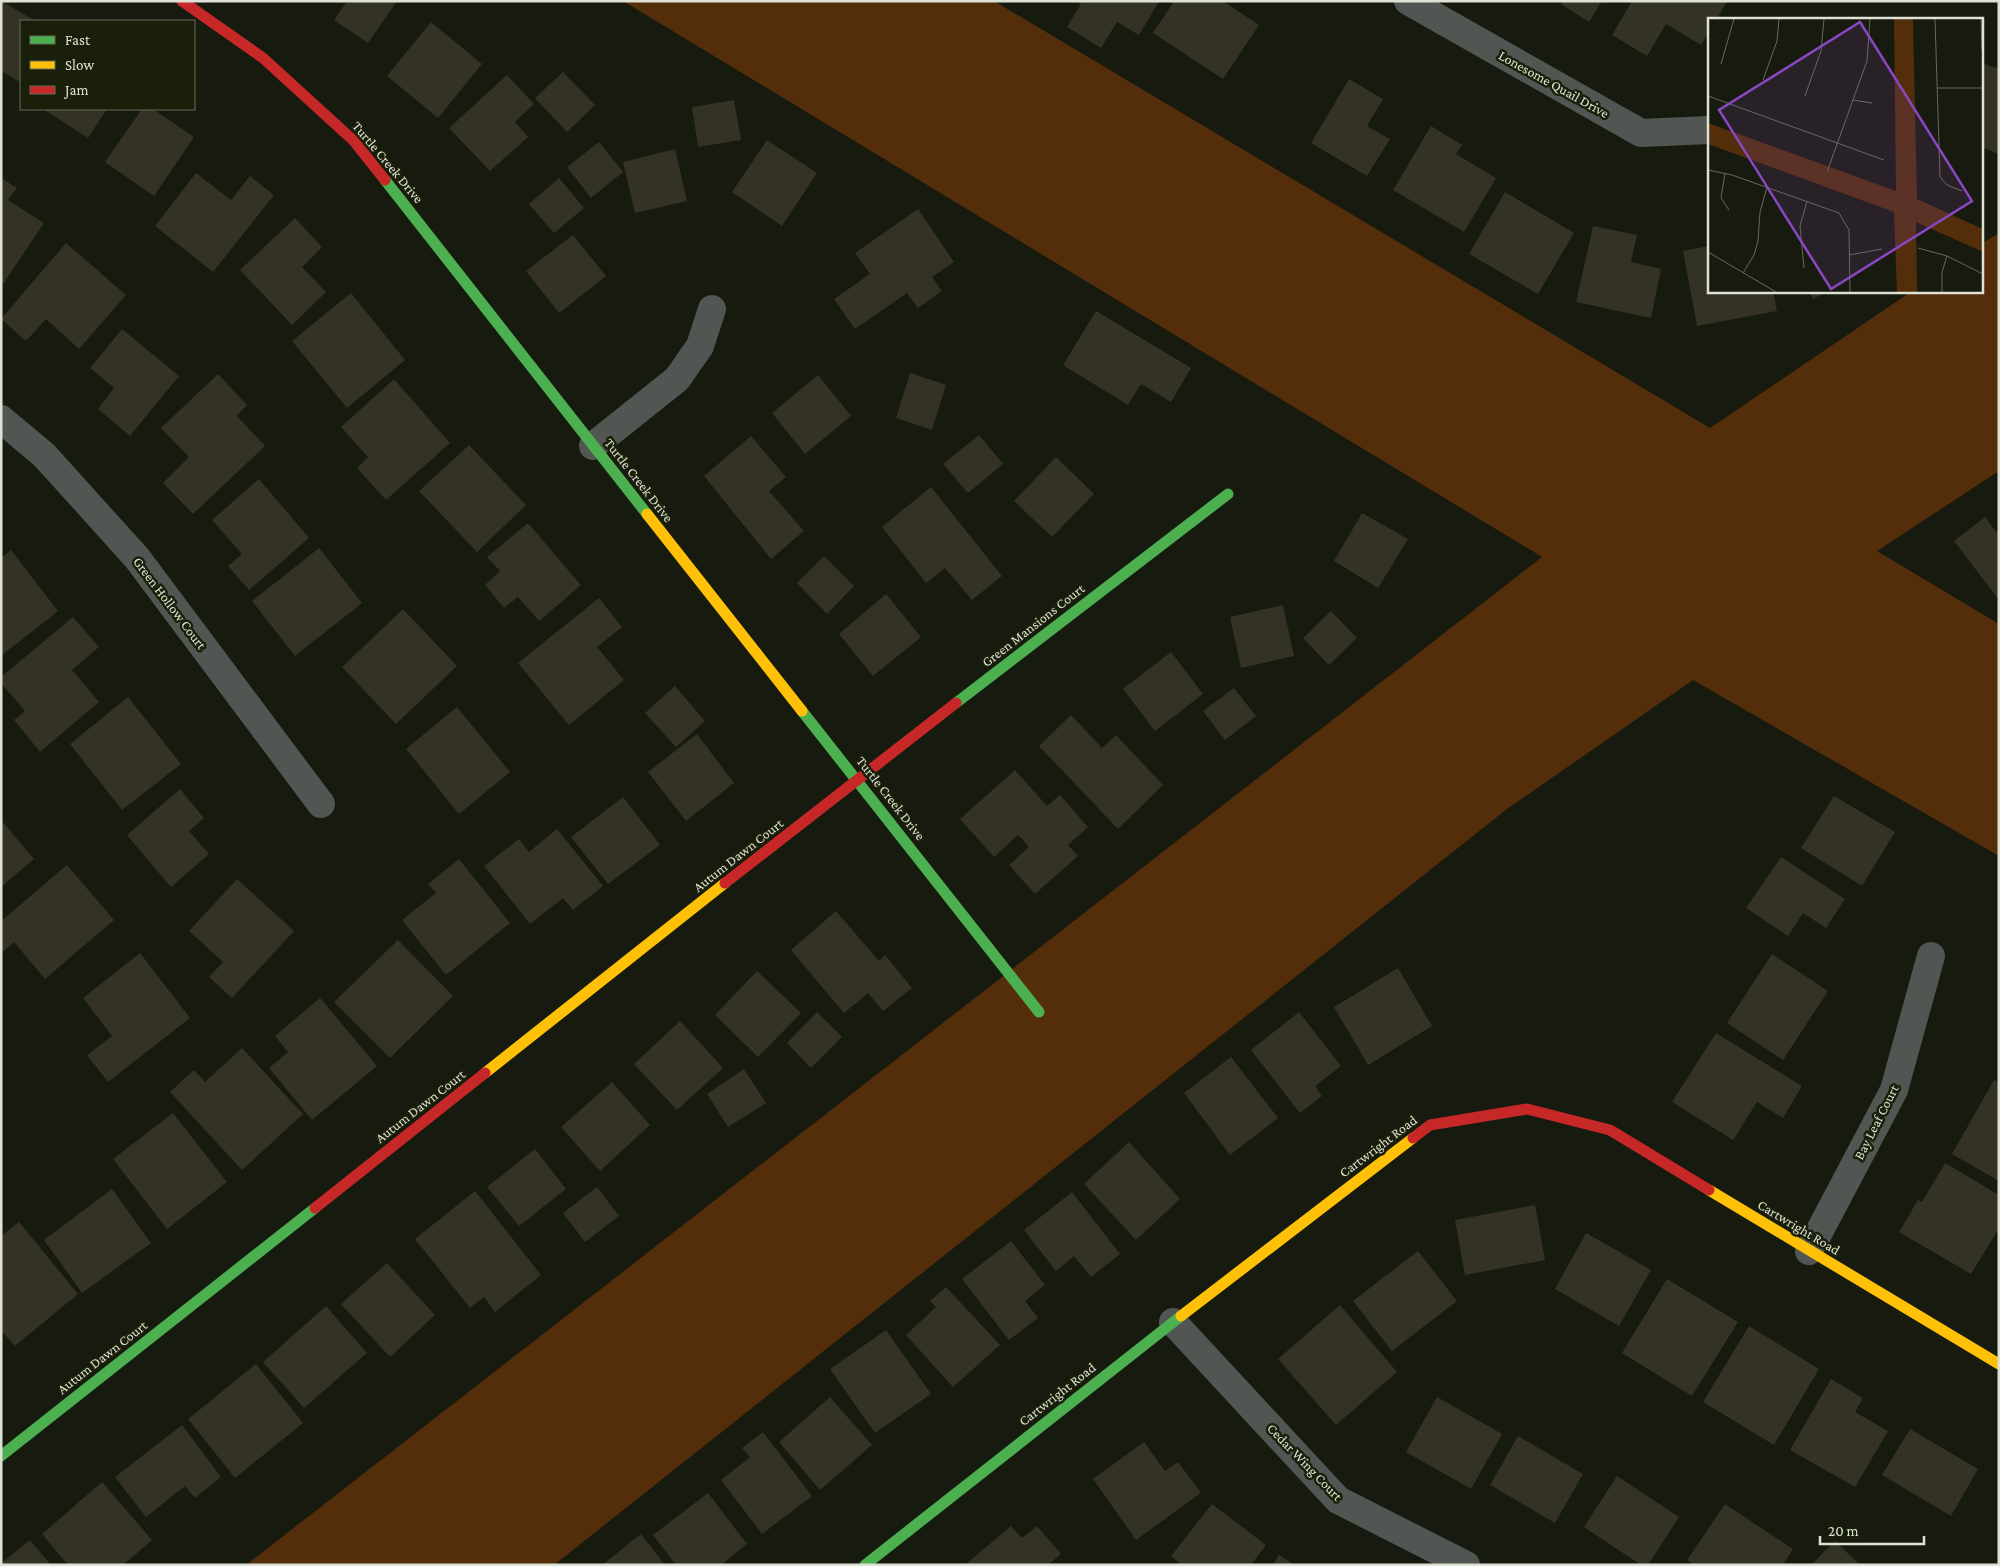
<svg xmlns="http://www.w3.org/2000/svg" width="2000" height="1566" viewBox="0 0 2000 1566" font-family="'Crimson Pro',serif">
  <rect width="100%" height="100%" fill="#171a0e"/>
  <path fill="#542d0b" d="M 623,1 L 994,1 L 1710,428 L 1912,291 L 1981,291 L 1981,244 L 1999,233 L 1999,471 L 1877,551 L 1999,624 L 1999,856 L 1693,680 L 1507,809 L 554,1565 L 246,1565 L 1542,557 Z"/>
  <path fill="#343224" d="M 1,1 L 36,21 L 21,21 L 20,82 L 1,71 Z
    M 347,1 L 397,1 L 368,43 L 334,20 Z
    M 1077,1 L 1159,1 L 1139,35 L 1117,22 L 1101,48 L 1067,27 L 1081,4 Z
    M 1174,1 L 1223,1 L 1259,25 L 1223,79 L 1153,33 Z
    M 1563,1 L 1602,1 L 1589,22 L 1561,4 Z
    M 1632,1 L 1727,1 L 1717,19 L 1709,19 L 1709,32 L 1701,45 L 1666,24 L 1647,56 L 1612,35 Z
    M 431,22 L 482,64 L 438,118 L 387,76 Z
    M 1981,63 L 1999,69 L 1999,154 L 1981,147 Z
    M 563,72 L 595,105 L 567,132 L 535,98 Z
    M 507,75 L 534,104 L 515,122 L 528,137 L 490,171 L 449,128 Z
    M 1349,79 L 1383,99 L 1367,126 L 1390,139 L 1367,176 L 1311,143 Z
    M 734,100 L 741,140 L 698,147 L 692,107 Z
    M 43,109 L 107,109 L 88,138 Z
    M 142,109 L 153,109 L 194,137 L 154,196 L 105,162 Z
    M 1431,126 L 1462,145 L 1456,154 L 1496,178 L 1464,232 L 1393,190 Z
    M 767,140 L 817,173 L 782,226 L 732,192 Z
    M 599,142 L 623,172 L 591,198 L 567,167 Z
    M 675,149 L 687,201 L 635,213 L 623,162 Z
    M 196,173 L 231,200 L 250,176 L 274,195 L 213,272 L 155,226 Z
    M 1,178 L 17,188 L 8,200 L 44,223 L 1,287 Z
    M 559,178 L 584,208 L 554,233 L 529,204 Z
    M 1505,192 L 1574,233 L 1538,294 L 1469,254 Z
    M 918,209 L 954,262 L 932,277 L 942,291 L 918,308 L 907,293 L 855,329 L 834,299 L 870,274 L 855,253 Z
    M 295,218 L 322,247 L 302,267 L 326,292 L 292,325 L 240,270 Z
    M 1593,226 L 1637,235 L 1631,262 L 1661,269 L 1651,318 L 1576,302 Z
    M 573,235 L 606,276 L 559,313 L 526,271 Z
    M 66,243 L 126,295 L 79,349 L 46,319 L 26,341 L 1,319 Z
    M 1709,246 L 1709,291 L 1773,291 L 1777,311 L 1697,326 L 1683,251 Z
    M 1809,291 L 1828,291 L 1813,299 Z
    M 351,293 L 405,360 L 347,408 L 292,341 Z
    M 1096,311 L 1191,368 L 1171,402 L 1141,384 L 1128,405 L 1063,365 Z
    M 122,329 L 179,376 L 130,436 L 98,409 L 114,388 L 90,368 Z
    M 910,373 L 946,385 L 932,430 L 896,418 Z
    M 218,374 L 247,405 L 237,416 L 265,446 L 193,514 L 163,483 L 189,457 L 161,428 Z
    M 818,375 L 851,416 L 805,454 L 772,413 Z
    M 394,379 L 450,443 L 386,500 L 357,468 L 368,457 L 341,427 Z
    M 979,435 L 1003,464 L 968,493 L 943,464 Z
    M 751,436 L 786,477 L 769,491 L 804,531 L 771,559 L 704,476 Z
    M 469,445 L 526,505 L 477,552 L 419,491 Z
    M 1056,457 L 1094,494 L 1052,537 L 1014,501 Z
    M 259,479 L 309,538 L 249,590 L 228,566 L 242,554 L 212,520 Z
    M 931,487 L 1002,576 L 972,600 L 945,568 L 926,583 L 882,527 Z
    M 1362,513 L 1408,539 L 1378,588 L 1334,561 Z
    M 1985,517 L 1996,532 L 1999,530 L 1999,600 L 1954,541 Z
    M 528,523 L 581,585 L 539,621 L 518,597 L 504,608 L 485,585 L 500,571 L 487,557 Z
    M 319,548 L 362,603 L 295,656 L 252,601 Z
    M 11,550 L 58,611 L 1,656 L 1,558 Z
    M 824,556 L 854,586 L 827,614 L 797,583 Z
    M 886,594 L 921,637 L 873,676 L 839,634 Z
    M 599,598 L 622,627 L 597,647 L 624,680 L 569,725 L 518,663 Z
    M 1283,605 L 1294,656 L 1241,668 L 1230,617 Z
    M 403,609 L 457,666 L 396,724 L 342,667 Z
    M 1331,611 L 1357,638 L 1329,665 L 1303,638 Z
    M 73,617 L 99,647 L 72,670 L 99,702 L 40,752 L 14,720 L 25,711 L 1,683 L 1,677 Z
    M 1171,652 L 1203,694 L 1155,731 L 1123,689 Z
    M 675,686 L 705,721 L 676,747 L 645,713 Z
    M 1234,688 L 1256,716 L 1225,740 L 1203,711 Z
    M 128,697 L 181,764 L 122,810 L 70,744 Z
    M 457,707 L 510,772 L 459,814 L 406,749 Z
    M 1071,715 L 1102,748 L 1116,735 L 1163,785 L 1118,829 L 1039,746 Z
    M 697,734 L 734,783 L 686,821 L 648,772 Z
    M 1015,770 L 1047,806 L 1060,795 L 1088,827 L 1068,845 L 1078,856 L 1035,894 L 1009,865 L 1029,847 L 1018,835 L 994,857 L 960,819 Z
    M 180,789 L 204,818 L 189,831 L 209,854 L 171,887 L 127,835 Z
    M 1834,796 L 1895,832 L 1862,886 L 1801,848 Z
    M 623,797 L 660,845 L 608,884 L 571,837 Z
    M 1,820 L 34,859 L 1,887 Z
    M 557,829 L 603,886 L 573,910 L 563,898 L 530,924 L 484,866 L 519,839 L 529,852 Z
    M 1781,857 L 1845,899 L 1826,928 L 1803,913 L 1788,936 L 1746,908 Z
    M 459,859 L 510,923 L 446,975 L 402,920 L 436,893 L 428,884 Z
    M 67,865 L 114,920 L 45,979 L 14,942 L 1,953 L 1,921 Z
    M 237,879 L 294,931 L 232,998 L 209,977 L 223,962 L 189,931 Z
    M 836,911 L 879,961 L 885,955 L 912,988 L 883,1011 L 868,993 L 844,1013 L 791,950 Z
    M 398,940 L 453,996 L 390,1058 L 334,1002 Z
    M 140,953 L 190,1018 L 108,1082 L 87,1055 L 112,1036 L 83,998 Z
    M 1772,954 L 1828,991 L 1783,1060 L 1727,1023 Z
    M 1398,968 L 1432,1026 L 1368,1065 L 1334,1007 Z
    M 757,971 L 801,1013 L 758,1057 L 715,1015 Z
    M 320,998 L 377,1066 L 312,1120 L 269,1068 L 288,1052 L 275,1036 Z
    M 817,1012 L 842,1037 L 811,1068 L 787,1043 Z
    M 1299,1012 L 1341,1066 L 1315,1086 L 1322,1096 L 1300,1113 L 1251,1050 Z
    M 680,1021 L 723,1068 L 677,1110 L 634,1064 Z
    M 1716,1033 L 1802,1086 L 1783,1118 L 1757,1102 L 1733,1140 L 1672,1102 Z
    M 242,1048 L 303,1114 L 242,1170 L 170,1092 L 194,1070 L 205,1082 Z
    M 1231,1057 L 1278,1118 L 1230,1155 L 1184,1093 Z
    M 744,1069 L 766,1103 L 728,1127 L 707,1094 Z
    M 1994,1080 L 1999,1083 L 1999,1181 L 1952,1154 Z
    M 612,1082 L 650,1125 L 600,1171 L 561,1127 Z
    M 173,1113 L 227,1182 L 167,1229 L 113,1159 Z
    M 1129,1142 L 1180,1199 L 1136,1240 L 1084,1184 Z
    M 535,1149 L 566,1189 L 519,1226 L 487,1187 Z
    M 1945,1163 L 1999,1195 L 1999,1228 L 1971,1274 L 1899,1232 L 1918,1200 L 1922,1202 Z
    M 597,1187 L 619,1216 L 585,1242 L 563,1213 Z
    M 112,1189 L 151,1243 L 82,1293 L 44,1240 Z
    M 475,1191 L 541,1275 L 495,1312 L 484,1297 L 470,1308 L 415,1239 Z
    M 1072,1192 L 1120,1254 L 1091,1277 L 1074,1256 L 1056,1271 L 1024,1230 Z
    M 1535,1205 L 1545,1260 L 1465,1275 L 1455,1220 Z
    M 19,1222 L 78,1294 L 15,1346 L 1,1330 L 1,1236 Z
    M 1586,1233 L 1651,1270 L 1619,1326 L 1555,1289 Z
    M 1011,1241 L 1045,1285 L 1025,1301 L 1038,1318 L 1009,1340 L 962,1279 Z
    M 1418,1251 L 1457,1301 L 1392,1351 L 1353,1301 Z
    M 387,1263 L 435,1315 L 390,1357 L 341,1304 Z
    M 1667,1279 L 1738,1322 L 1692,1396 L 1622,1353 Z
    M 946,1287 L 1000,1345 L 953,1387 L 906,1335 L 936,1307 L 930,1301 Z
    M 1340,1305 L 1397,1372 L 1336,1425 L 1278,1359 Z
    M 326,1306 L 367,1353 L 304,1408 L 263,1362 Z
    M 1749,1326 L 1819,1369 L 1774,1445 L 1703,1402 Z
    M 886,1330 L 931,1394 L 875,1433 L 830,1369 Z
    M 256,1364 L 303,1423 L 235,1478 L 188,1419 Z
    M 1831,1379 L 1863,1398 L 1855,1412 L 1888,1431 L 1855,1487 L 1790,1450 Z
    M 830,1397 L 872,1445 L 820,1490 L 779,1442 Z
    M 1437,1397 L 1502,1434 L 1471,1489 L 1406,1452 Z
    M 182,1425 L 221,1477 L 195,1498 L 185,1486 L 146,1517 L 115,1477 Z
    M 1910,1429 L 1978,1469 L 1951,1516 L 1882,1475 Z
    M 763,1432 L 812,1496 L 762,1534 L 721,1480 L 750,1457 L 742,1448 Z
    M 1518,1436 L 1583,1474 L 1555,1523 L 1490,1485 Z
    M 1144,1442 L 1165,1471 L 1178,1462 L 1201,1493 L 1136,1540 L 1093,1479 Z
    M 1617,1476 L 1679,1517 L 1648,1565 L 1641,1565 L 1584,1527 Z
    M 102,1482 L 152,1540 L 123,1565 L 68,1565 L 42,1534 Z
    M 708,1493 L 747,1544 L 721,1565 L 676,1565 L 653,1535 Z
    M 1212,1504 L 1266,1545 L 1251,1565 L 1182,1565 L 1171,1556 Z
    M 1725,1504 L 1793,1549 L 1783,1565 L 1694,1565 L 1687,1560 Z
    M 1011,1526 L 1022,1538 L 1037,1526 L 1061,1554 L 1048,1565 L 965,1565 Z
    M 641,1534 L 665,1565 L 602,1565 Z
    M 30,1540 L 51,1565 L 1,1565 L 1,1563 Z
    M 1835,1541 L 1858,1563 L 1856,1565 L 1811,1565 Z
    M 1279,1555 L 1295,1565 L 1273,1565 Z"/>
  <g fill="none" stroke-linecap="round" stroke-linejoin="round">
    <path stroke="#525652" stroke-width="28" d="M 1408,1 L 1641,133 L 1709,130
      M 1,419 L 44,455 L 137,558 L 321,804
      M 593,446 L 677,379 L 700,346 L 712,309
      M 1809,1251 L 1894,1090 L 1931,956
      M 1173,1322 L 1338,1500 L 1466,1565"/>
    <path stroke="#4caf50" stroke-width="11" d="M 385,180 L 647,514
      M 956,703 L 1228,494
      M 802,711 L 1039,1012
      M 1,1456 L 315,1208
      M 865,1565 L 1181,1316"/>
    <path stroke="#ffc107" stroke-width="11" d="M 647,514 L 802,711
      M 485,1073 L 725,883
      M 1709,1190 L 1999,1364
      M 1181,1316 L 1413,1138"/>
    <path stroke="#c62828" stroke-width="11" d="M 182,1 L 263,58 L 354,141 L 385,180
      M 725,883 L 956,703
      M 1413,1138 L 1430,1125 L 1527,1109 L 1610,1130 L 1709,1190
      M 315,1208 L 485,1073"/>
  </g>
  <g text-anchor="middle" stroke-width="5" stroke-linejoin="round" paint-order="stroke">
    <g font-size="14" fill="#dde2d4" stroke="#191f09">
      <text transform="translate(1554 84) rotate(29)" y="5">Lonesome Quail Drive</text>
      <text transform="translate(388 162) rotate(50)" y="5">Turtle Creek Drive</text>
      <text transform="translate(639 480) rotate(52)" y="5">Turtle Creek Drive</text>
      <text transform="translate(170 603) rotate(53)" y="5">Green Hollow Court</text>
      <text transform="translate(1033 625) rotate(-38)" y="5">Green Mansions Court</text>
      <text transform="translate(891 798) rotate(52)" y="5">Turtle Creek Drive</text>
      <text transform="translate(738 855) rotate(-38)" y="5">Autum Dawn Court</text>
      <text transform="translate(420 1106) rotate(-38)" y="5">Autum Dawn Court</text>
      <text transform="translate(1876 1122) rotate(-63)" y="5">Bay Leaf Court</text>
      <text transform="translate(1378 1146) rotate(-37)" y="5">Cartwright Road</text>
      <text transform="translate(1799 1227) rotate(31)" y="5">Cartwright Road</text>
      <text transform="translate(102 1357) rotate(-38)" y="5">Autum Dawn Court</text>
      <text transform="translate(1057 1394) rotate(-38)" y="5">Cartwright Road</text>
      <text transform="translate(1305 1462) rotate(46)" y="5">Cedar Wing Court</text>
    </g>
  </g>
  <g transform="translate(1708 18)">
    <rect width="275" height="275" fill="#171a0e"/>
    <path d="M 186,1 L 205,1 L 209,181 L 275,211 L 275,234 L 208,204 L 209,274 L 189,274 L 186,194 L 0,126 L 0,105 L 188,173 Z" fill="#542d0b"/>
    <path fill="none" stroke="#666a5d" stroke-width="1" d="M 227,1 L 232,159 L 239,167 L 254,173M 273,1 L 274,32M 13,46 L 26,1M 55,62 L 69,23 L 71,1M 229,70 L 275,70M 0,78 L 176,142M 97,78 L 113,33 L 116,1M 145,82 L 164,85M 0,152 L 24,157 L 131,195 L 141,212 L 142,274M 119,154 L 159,43 L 162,1M 17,155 L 13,180 L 21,192M 210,230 L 239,238 L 275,256M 0,234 L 68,274M 141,237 L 174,231M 96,250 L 92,208 L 99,183M 35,255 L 46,237 L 50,223 L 52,194 L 59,169M 234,274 L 234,254 L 239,238"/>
    <path fill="#8a47c2" fill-opacity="0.15" stroke="#8a47c2" stroke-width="2.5" d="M 152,4 L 264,183 L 123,271 L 11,92 Z"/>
    <rect width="275" height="275" fill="none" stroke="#dde2d4" stroke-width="2.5"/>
  </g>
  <rect width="2000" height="1566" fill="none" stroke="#dde2d4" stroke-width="5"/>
  <rect x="20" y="20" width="175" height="90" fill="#191f09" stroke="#676d5a"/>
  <rect x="30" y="36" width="25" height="8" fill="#4caf50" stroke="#676d5a"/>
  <text x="65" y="45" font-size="15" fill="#dde2d4">Fast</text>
  <rect x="30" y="61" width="25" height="8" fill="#ffc107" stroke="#676d5a"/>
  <text x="65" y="70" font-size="15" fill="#dde2d4">Slow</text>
  <rect x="30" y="86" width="25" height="8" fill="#c62828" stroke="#676d5a"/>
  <text x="65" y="95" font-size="15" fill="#dde2d4">Jam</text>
  <path d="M1820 1536v8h104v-8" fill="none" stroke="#dde2d4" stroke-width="2.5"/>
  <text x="1828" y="1536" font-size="15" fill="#dde2d4" stroke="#191f09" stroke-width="4" paint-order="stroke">20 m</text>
</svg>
